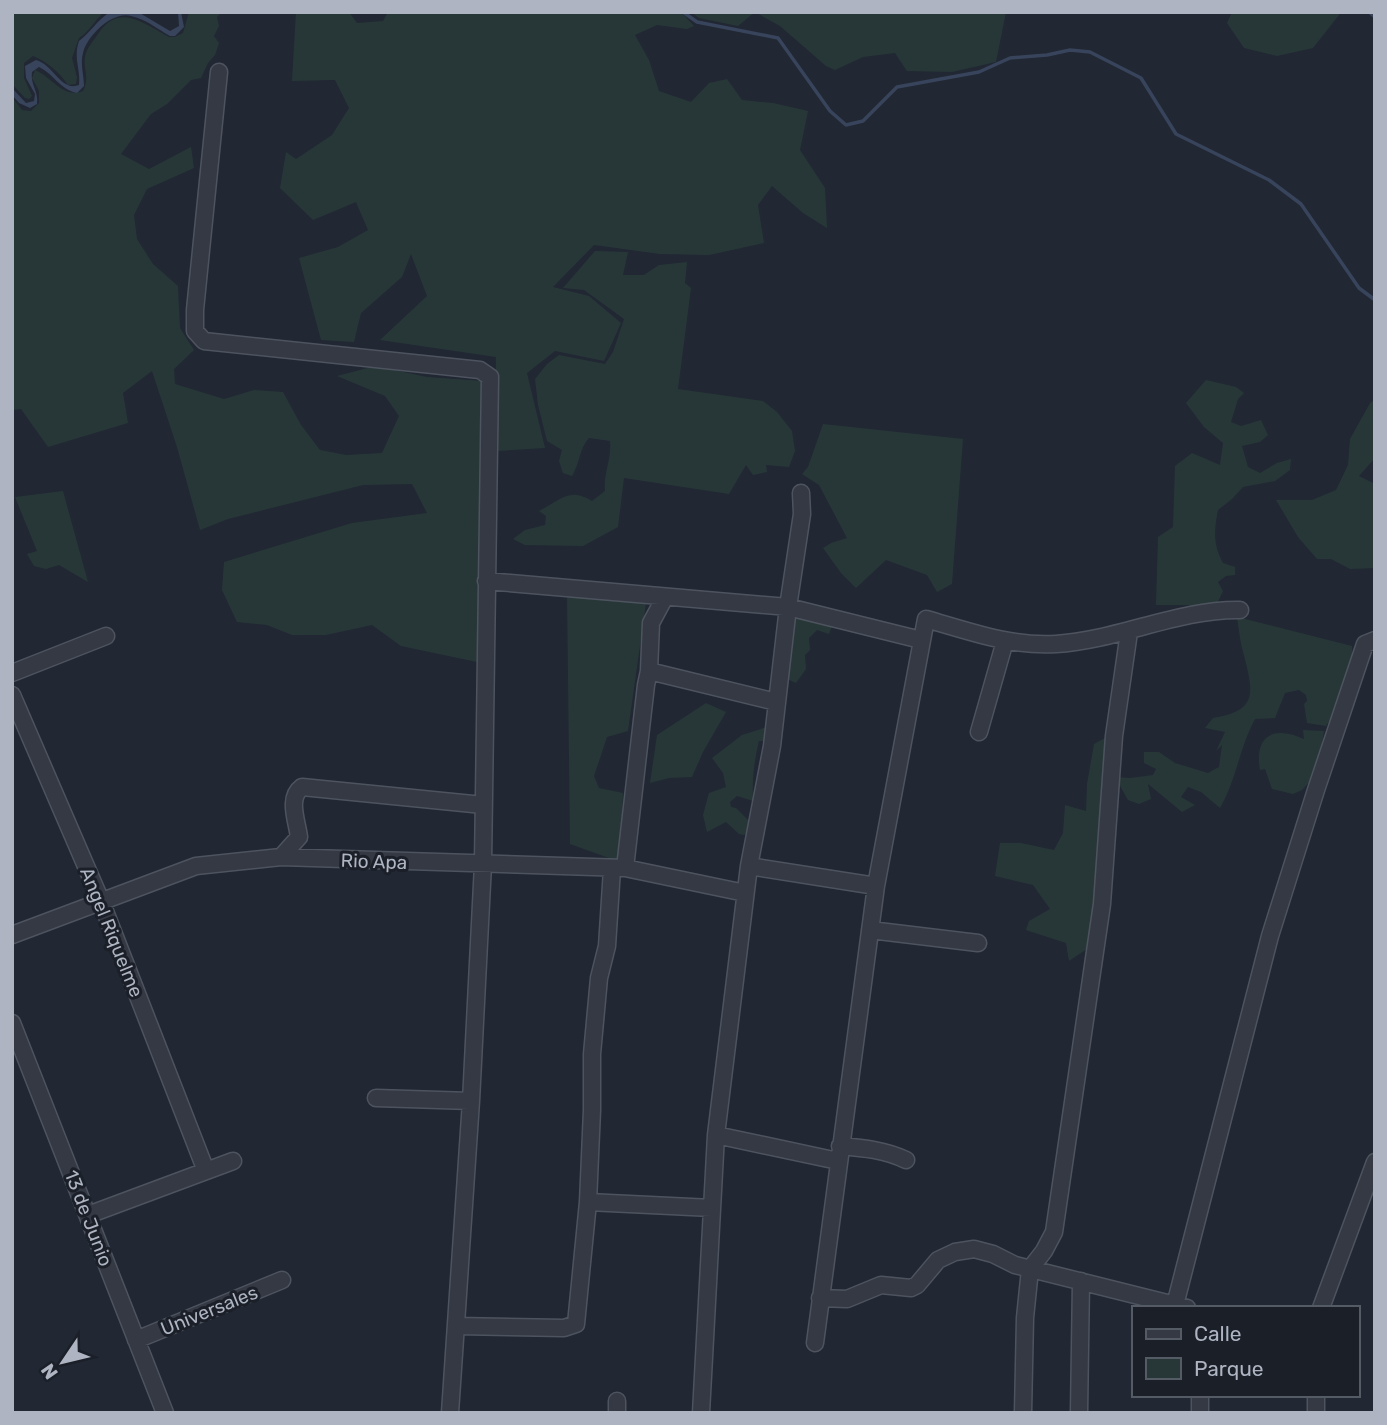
<svg xmlns="http://www.w3.org/2000/svg" width="1387" height="1425" viewBox="0 0 1387 1425" font-family="Rubik,sans-serif">
  <rect width="100%" height="100%" fill="#212733"/>
  <path fill="#273738" d="M 12,12 L 104,12 C 95,20 89,32 79,38 L 72,58 L 77,77 L 76,84 L 68,85 C 59,72 48,62 33,56 L 24,63 L 24,78 L 32,96 L 29,99 L 25,98 L 12,84 Z
    M 189,12 L 222,12 L 217,17 L 219,26 L 214,36 L 219,43 L 215,55 L 208,63 L 201,78 L 191,80 L 167,104 L 151,114 L 121,154 L 149,169 L 191,147 L 194,168 L 147,189 L 134,215 L 137,239 L 153,264 L 178,286 L 180,328 L 194,350 L 174,369 L 175,384 L 224,399 L 254,390 L 283,392 L 301,425 L 320,450 L 346,455 L 382,453 L 399,416 L 385,396 L 337,376 L 375,366 L 427,377 L 483,381 L 477,662 L 401,646 L 372,625 L 326,635 L 292,635 L 267,625 L 237,622 L 222,590 L 224,562 L 352,523 L 427,513 L 412,484 L 363,485 L 228,519 L 200,530 L 177,447 L 152,371 L 123,393 L 128,423 L 48,447 L 21,409 L 12,410 L 12,97 L 22,110 L 31,111 L 39,103 L 39,91 L 32,78 L 35,70 C 52,77 63,99 83,91 C 91,75 81,67 86,53 C 88,47 94,40 98,34 C 119,2 143,23 169,37 L 175,37 L 183,33 Z
    M 296,12 L 349,12 L 357,23 L 383,21 L 388,12 L 681,12 L 694,26 L 687,29 L 657,25 L 635,35 L 649,60 L 659,91 L 691,102 L 709,83 L 727,79 L 742,100 L 773,103 L 808,111 L 800,150 L 825,188 L 827,228 L 803,213 L 772,186 L 758,205 L 764,243 L 709,255 L 660,254 L 594,245 L 553,287 L 589,296 L 621,323 L 604,361 L 555,351 L 527,373 L 545,448 L 496,451 L 496,357 L 380,340 L 427,296 L 411,254 L 402,277 L 361,313 L 354,342 L 321,340 L 299,258 L 338,247 L 368,230 L 356,202 L 313,220 L 280,188 L 286,152 L 296,159 L 332,135 L 349,108 L 335,80 L 292,81 Z
    M 691,12 L 755,12 L 738,26 L 699,18 Z
    M 755,12 L 1006,12 L 996,62 L 952,72 L 907,71 L 895,53 L 863,57 L 835,70 L 826,66 L 780,26 Z
    M 1232,12 L 1339,12 L 1339,15 L 1313,48 L 1277,56 L 1244,48 L 1227,23 Z
    M 595,251 L 628,252 L 623,275 L 644,275 L 659,265 L 687,262 L 685,283 L 691,288 L 678,389 L 763,401 L 777,412 L 792,431 L 795,451 L 789,467 L 766,465 L 767,472 L 753,475 L 746,465 L 729,494 L 624,478 L 618,527 L 583,546 L 525,545 L 513,539 L 525,530 L 545,525 L 546,516 L 539,511 C 560,500 570,487 592,501 L 605,491 C 603,474 612,459 610,441 L 589,438 C 579,449 580,463 572,476 L 563,473 L 559,461 L 562,450 L 547,441 L 538,405 L 535,379 L 547,364 L 559,355 L 605,364 L 613,352 L 624,319 L 584,290 L 563,288 Z
    M 1206,380 L 1236,387 L 1244,393 L 1238,399 L 1231,422 L 1241,426 L 1261,420 L 1268,435 L 1260,442 L 1242,446 L 1248,467 L 1260,473 L 1277,463 L 1291,459 L 1290,470 L 1275,481 L 1243,487 L 1232,499 L 1218,510 C 1214,530 1213,545 1223,563 L 1235,567 L 1235,575 L 1226,576 L 1218,582 L 1223,591 L 1213,612 L 1188,605 L 1156,605 L 1158,537 L 1173,527 L 1175,466 L 1192,453 L 1220,465 L 1223,443 L 1204,427 L 1186,403 Z
    M 1375,399 L 1375,458 L 1359,476 L 1375,484 L 1375,568 L 1350,569 L 1331,559 L 1317,559 L 1298,537 L 1276,500 L 1312,500 L 1336,490 L 1348,465 L 1350,439 L 1370,403 Z
    M 823,424 L 963,439 L 952,584 L 937,592 L 927,575 L 886,560 L 856,588 L 841,573 L 823,548 L 831,543 L 847,538 L 819,485 L 802,474 L 808,467 Z
    M 63,491 L 88,582 L 59,565 L 46,569 L 34,566 L 27,554 L 37,551 L 15,497 Z
    M 567,593 L 646,603 L 628,731 L 607,737 L 594,776 L 599,788 L 623,793 L 620,862 L 570,844 Z
    M 789,608 L 834,621 L 829,634 L 817,630 L 809,638 L 810,650 L 805,655 L 806,669 L 796,683 L 785,678 Z
    M 1237,617 L 1352,646 C 1353,674 1343,704 1326,726 L 1307,723 L 1304,704 L 1307,701 L 1306,695 L 1299,690 L 1285,693 L 1275,718 L 1255,719 C 1239,749 1237,778 1220,808 L 1201,792 L 1188,787 L 1181,797 L 1195,805 L 1182,812 L 1148,784 L 1151,799 L 1139,804 L 1128,800 L 1115,777 L 1130,778 L 1153,775 L 1156,769 L 1144,763 L 1144,752 L 1159,752 L 1175,763 L 1208,773 L 1219,767 L 1222,745 L 1216,751 L 1225,732 L 1205,728 L 1213,718 C 1259,711 1253,692 1244,655 C 1240,642 1239,630 1237,617 Z
    M 706,703 L 726,712 L 703,752 L 692,777 L 669,778 L 650,783 L 657,735 Z
    M 770,726 L 773,741 L 759,741 C 754,761 752,780 753,801 L 737,796 L 730,802 L 731,807 L 736,808 L 754,826 L 744,835 L 739,834 L 726,822 L 707,832 L 703,815 L 709,793 L 726,787 L 723,773 L 712,758 L 742,735 Z
    M 1303,730 L 1324,731 L 1317,774 L 1302,790 L 1293,794 L 1272,789 L 1265,769 L 1260,770 C 1254,735 1274,725 1304,739 Z
    M 1105,738 L 1093,945 L 1069,961 L 1066,943 L 1026,930 L 1029,921 L 1050,909 L 1033,885 L 995,876 L 1000,843 L 1021,843 L 1054,850 L 1063,833 L 1065,805 L 1086,811 L 1087,784 L 1094,744 Z"/>
  <path fill="#38445b" d="M 110,12 L 138,12 L 170,31 L 179,26 L 178,12 L 181,12 L 184,27 L 175,36 L 170,36 C 157,29 146,19 131,16 C 112,11 87,36 83,53 C 80,64 84,75 84,86 L 77,93 C 59,89 54,74 39,67 L 32,72 C 30,84 39,92 37,104 L 30,108 L 19,103 L 12,95 L 12,88 L 26,103 L 34,101 L 35,94 L 26,78 L 25,66 L 36,60 C 54,65 61,92 79,85 C 81,70 73,58 79,41 C 91,32 97,20 110,12 Z"/>
  <g fill="none" stroke-linecap="round" stroke-linejoin="round">
    <path stroke="#38445b" stroke-width="3.5" d="M 683,12 L 697,22 L 778,38 L 830,111 L 846,125 L 863,121 L 897,87 L 979,72 L 1010,58 L 1047,55 L 1070,50 L 1090,52 L 1141,78 L 1176,134 L 1269,180 L 1301,204 L 1359,288 L 1375,300
      M 1369,12 L 1375,17"/>
    <g stroke="#4e545f" stroke-width="19">
      <path id="minor" d="M 219,72 L 195,310 L 195,331 L 204,341 L 480,370 L 490,377 L 483,864 L 471,1101 L 450,1413
        M 486,581 L 788,607 L 921,640
        M 649,671 L 651,623 L 665,597
        M 12,673 L 106,636
        M 12,695 L 101,901 L 206,1171
        M 979,732 L 1005,641
        M 281,857 L 299,837 C 297,821 287,798 302,787 L 483,805
        M 749,866 L 876,886
        M 625,868 L 646,685 L 649,671 L 776,702
        M 870,930 L 978,943
        M 12,935 L 196,866 L 281,857 L 625,868 L 745,893
        M 12,1023 L 165,1413
        M 376,1098 L 471,1101
        M 716,1135 L 838,1161
        M 840,1146 C 864,1148 885,1150 906,1160
        M 588,1202 L 712,1208
        M 88,1215 L 233,1161
        M 820,1298 L 847,1299 L 881,1285 L 911,1288 L 917,1285 L 938,1260 L 955,1252 L 974,1249 L 993,1254 L 1015,1265 L 1187,1308
        M 1175,1305 L 1270,936 L 1316,790 L 1365,644 L 1375,640
        M 1321,1308 L 1375,1162
        M 457,1326 L 564,1328 L 576,1324 L 588,1202 L 592,1110 L 592,1054 L 599,978 L 607,946 L 612,869
        M 136,1340 L 282,1280
        M 815,1343 L 876,886 L 926,619 C 968,631 1012,647 1056,644 C 1119,640 1178,609 1240,610
        M 1200,1395 L 1200,1413
        M 617,1413 L 617,1401
        M 701,1413 L 716,1135 L 749,866 L 772,746 L 788,607 L 802,514 L 801,493
        M 1023,1413 L 1025,1318 L 1030,1269 L 1044,1251 L 1054,1232 L 1102,904 L 1114,736 L 1129,632
        M 1079,1413 L 1081,1281
        M 1316,1413 L 1316,1395"/>
    </g>
    <use href="#minor" stroke="#343944" stroke-width="16"/>
  </g>
  <g text-anchor="middle" stroke-width="6" stroke-linejoin="round" paint-order="stroke">
    <g font-size="19" fill="#aeb4c1" stroke="#1a1f28">
      <text transform="translate(374 861) rotate(2)" y="7">Rio Apa</text>
      <text transform="translate(112 932) rotate(68)" y="7">Angel Riquelme</text>
      <text transform="translate(89 1218) rotate(69)" y="7">13 de Junio</text>
      <text transform="translate(209 1310) rotate(-22)" y="7">Universales</text>
    </g>
  </g>
  <rect width="1387" height="1425" fill="none" stroke="#aeb4c1" stroke-width="28"/>
  <rect x="1132" y="1306" width="228" height="91" fill="#1a1f28" stroke="#555b65" stroke-width="2"/>
  <rect x="1146" y="1329" width="35" height="10" fill="#343944" stroke="#555b65" stroke-width="2"/>
  <text x="1194" y="1341" font-size="21" fill="#aeb4c1">Calle</text>
  <rect x="1146" y="1358" width="35" height="21" fill="#273738" stroke="#555b65" stroke-width="2"/>
  <text x="1194" y="1376" font-size="21" fill="#aeb4c1">Parque</text>
  <g transform="translate(63 1362) rotate(235)" stroke="#1a1f28" stroke-width="5" paint-order="stroke">
  <path d="M0-5L12 26L0 18L-12 26Z" fill="#aeb4c1"/>
  <text y="-10" font-size="19" font-weight="bold" text-anchor="middle" fill="#aeb4c1">N</text>
  </g>
</svg>
